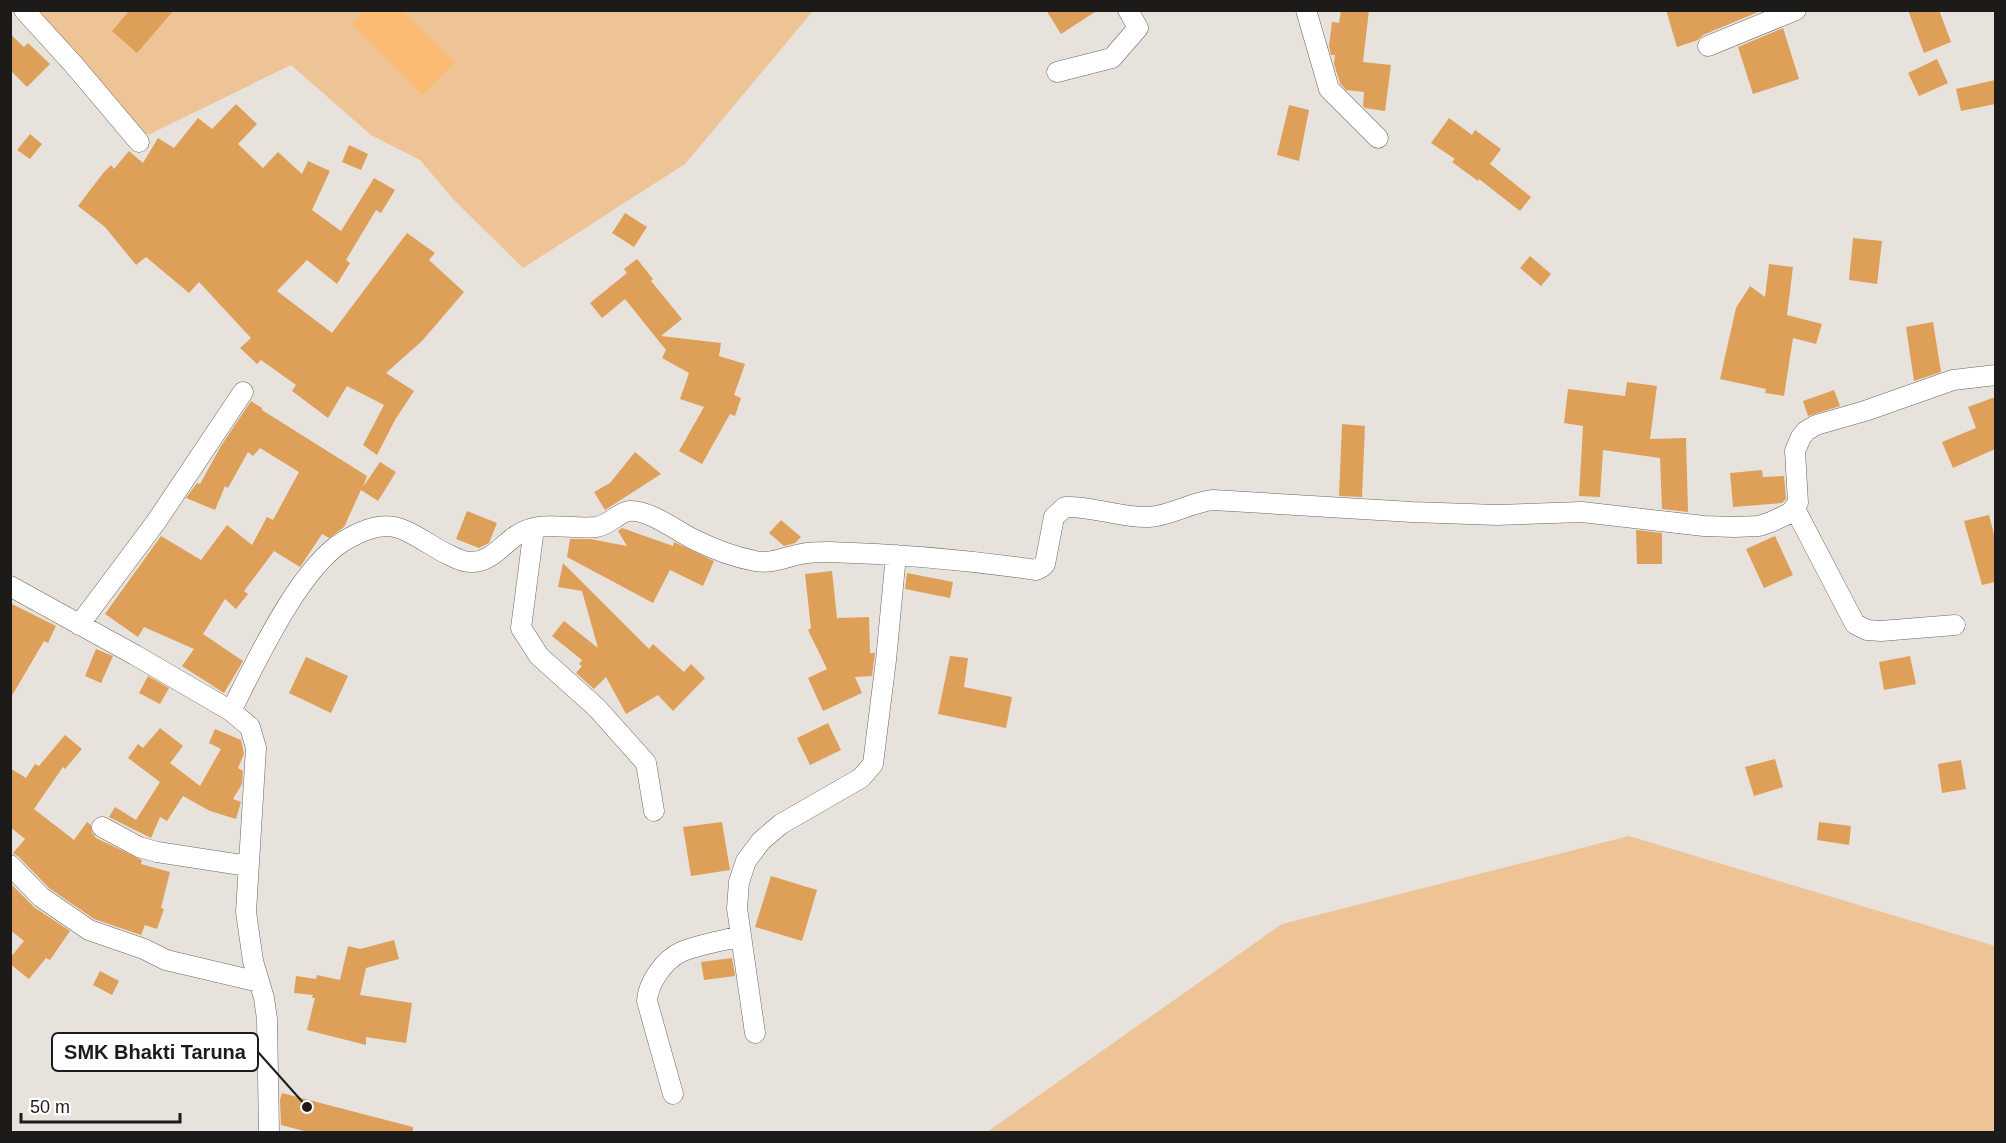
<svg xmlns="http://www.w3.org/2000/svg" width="2006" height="1143" viewBox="0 0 2006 1143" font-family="Helvetica,sans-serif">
  <rect width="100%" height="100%" fill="#e8e2dd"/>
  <path fill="#eec395" d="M 38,11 L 813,11 L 685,164 L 523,268 L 453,199 L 420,160 L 371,135 L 291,65 L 150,134 L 133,134 Z
    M 1629,836 L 1995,946 L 1995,1132 L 987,1132 L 1282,924 Z"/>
  <path fill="#fbbb73" d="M 365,11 L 402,11 L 455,62 L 422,95 L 352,25 Z"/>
  <path fill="#de9f58" d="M 130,10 L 174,10 L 137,53 L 112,31 Z
    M 1046,10 L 1098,10 L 1061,34 Z
    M 1341,10 L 1369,10 L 1363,62 L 1391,65 L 1385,111 L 1365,108 L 1363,106 L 1364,92 L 1346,90 L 1340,83 L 1334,64 L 1335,55 L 1331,55 L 1329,46 L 1332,22 L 1339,23 Z
    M 1666,10 L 1763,10 L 1703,35 L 1698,40 L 1677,47 Z
    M 1908,10 L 1939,10 L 1951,42 L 1924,53 Z
    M 1783,28 L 1799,79 L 1753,94 L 1738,47 Z
    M 10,34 L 24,47 L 28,43 L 50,64 L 27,87 L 10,70 Z
    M 1937,59 L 1948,83 L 1919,96 L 1908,73 Z
    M 1995,80 L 1995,104 L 1961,111 L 1956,89 Z
    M 236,104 L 257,124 L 238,144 L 263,168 L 278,152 L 302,174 L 308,161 L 330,171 L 312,210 L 341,231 L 374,178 L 395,190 L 381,213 L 376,210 L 346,260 L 350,263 L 337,284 L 307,260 L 277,291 L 332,333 L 407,233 L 435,253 L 429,260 L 464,292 L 422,341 L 386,373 L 414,391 L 395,420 L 377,455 L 363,445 L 384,405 L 347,386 L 328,418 L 292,391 L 296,385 L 261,360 L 257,364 L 240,348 L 251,338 L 199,282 L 189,293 L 146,257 L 136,265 L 105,227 L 78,206 L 104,172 L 111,165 L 114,169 L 129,151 L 143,163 L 158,138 L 174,148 L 198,118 L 212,129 Z
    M 1289,105 L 1309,110 L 1299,161 L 1277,155 Z
    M 1449,118 L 1472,135 L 1475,130 L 1501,149 L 1490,164 L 1531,197 L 1520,211 L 1479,179 L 1478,181 L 1452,162 L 1455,159 L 1431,143 Z
    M 30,134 L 42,144 L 30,159 L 17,150 Z
    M 349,145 L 368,154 L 361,170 L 342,162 Z
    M 625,213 L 647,227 L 634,247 L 612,233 Z
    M 1853,238 L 1882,241 L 1877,284 L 1849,280 Z
    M 1530,256 L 1551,274 L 1541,286 L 1520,268 Z
    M 637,259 L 653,279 L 651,281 L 682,319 L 661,336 L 721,343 L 719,356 L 745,364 L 734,395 L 741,398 L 735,416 L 730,414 L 702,464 L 679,451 L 704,407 L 680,399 L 689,373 L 662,358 L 666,350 L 625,299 L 602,318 L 590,303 L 627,273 L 624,269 Z
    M 1769,264 L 1793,267 L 1787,315 L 1822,324 L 1816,344 L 1793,338 L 1784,396 L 1765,393 L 1766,389 L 1720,379 L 1736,308 L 1750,286 L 1765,297 Z
    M 1933,322 L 1941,372 L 1914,381 L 1906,327 Z
    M 1627,382 L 1657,386 L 1650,439 L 1686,438 L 1688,512 L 1662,509 L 1660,458 L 1603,450 L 1600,497 L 1579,496 L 1583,426 L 1564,423 L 1568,389 L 1625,396 Z
    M 1834,390 L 1840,406 L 1808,416 L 1803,401 Z
    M 1995,397 L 1995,449 L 1953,468 L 1942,442 L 1976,428 L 1968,407 Z
    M 251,401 L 262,408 L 262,410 L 367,476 L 363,487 L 380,462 L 396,472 L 378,501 L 361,490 L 344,527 L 329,538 L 322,534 L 300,567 L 274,551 L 244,591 L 248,594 L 236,609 L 225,599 L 203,634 L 243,661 L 224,693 L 182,666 L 194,649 L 144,627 L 138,637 L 105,614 L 161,536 L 201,560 L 227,525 L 252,545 L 267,517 L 273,520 L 299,472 L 260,448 L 253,456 L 248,452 L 228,488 L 225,486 L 215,510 L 186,498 L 197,483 L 200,484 L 221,446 Z
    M 1342,424 L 1365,426 L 1362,497 L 1339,496 Z
    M 635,452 L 661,474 L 605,510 L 594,492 L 610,483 Z
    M 1762,470 L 1763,477 L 1784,476 L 1786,499 L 1782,503 L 1733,507 L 1730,473 Z
    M 467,511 L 497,523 L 489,543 L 479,548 L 456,539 Z
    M 1989,515 L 1995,538 L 1995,582 L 1982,585 L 1964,521 Z
    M 781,520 L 801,537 L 795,543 L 784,546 L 769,533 Z
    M 622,528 L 673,546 L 674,542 L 714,561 L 703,586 L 670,570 L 653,603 L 567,557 L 570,539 L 590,539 L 627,546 L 618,531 Z
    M 1636,530 L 1662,533 L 1662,564 L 1637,564 Z
    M 1775,536 L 1793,575 L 1764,588 L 1746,549 Z
    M 563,563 L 649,649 L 653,644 L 684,672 L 691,664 L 705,678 L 673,711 L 658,695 L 626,714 L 606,677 L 594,689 L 576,673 L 582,666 L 579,664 L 582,660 L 552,636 L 564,621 L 598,648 L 582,591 L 558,587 Z
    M 832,571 L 837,618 L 869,617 L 870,653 L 875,653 L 872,676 L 855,677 L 862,693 L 823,711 L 808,678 L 827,669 L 808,630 L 811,628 L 805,574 Z
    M 907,573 L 953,582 L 950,598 L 905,589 Z
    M 10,603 L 56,626 L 48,643 L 44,641 L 10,699 Z
    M 96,649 L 113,656 L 101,683 L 85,676 Z
    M 950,656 L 968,658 L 964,687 L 1012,697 L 1006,728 L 938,714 Z
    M 1910,656 L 1916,684 L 1884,690 L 1879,662 Z
    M 306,657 L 348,676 L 331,713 L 289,693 Z
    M 148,676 L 169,688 L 160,704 L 139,693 Z
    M 828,723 L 841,750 L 810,765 L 797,738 Z
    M 160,728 L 183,746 L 170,763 L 200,786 L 221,749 L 209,743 L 215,729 L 241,740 L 244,754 L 238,768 L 243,771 L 242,784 L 233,799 L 241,802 L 236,819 L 210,811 L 183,796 L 167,821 L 160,817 L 151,838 L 109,817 L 115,807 L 136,820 L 160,782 L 128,758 L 138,744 L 143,748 Z
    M 65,735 L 82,749 L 65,769 L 63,767 L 34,809 L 74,840 L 87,822 L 91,825 L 92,833 L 96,838 L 142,860 L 141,864 L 170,872 L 161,908 L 164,909 L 157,929 L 145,925 L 141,935 L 94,919 L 49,888 L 19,857 L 13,853 L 25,839 L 10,827 L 10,768 L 26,778 L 35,764 L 39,766 Z
    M 1775,759 L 1783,787 L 1754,796 L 1745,767 Z
    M 1961,760 L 1966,789 L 1942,793 L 1938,764 Z
    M 722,822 L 730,870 L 691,876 L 683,827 Z
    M 1819,822 L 1851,826 L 1849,845 L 1817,840 Z
    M 771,876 L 817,890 L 802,941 L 755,927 Z
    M 10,883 L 34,907 L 70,931 L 50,960 L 46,958 L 29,979 L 10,964 L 10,958 L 24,941 L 10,930 Z
    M 394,940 L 399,959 L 366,968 L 360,995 L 412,1003 L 406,1043 L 366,1037 L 366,1045 L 307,1030 L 315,998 L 312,998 L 313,995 L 294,993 L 296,976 L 316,979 L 317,975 L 340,980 L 348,946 L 360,949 Z
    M 732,958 L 735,976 L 704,980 L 701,962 Z
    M 100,971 L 119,981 L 112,995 L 93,985 Z
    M 282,1093 L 413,1127 L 413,1132 L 308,1132 L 281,1125 L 280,1100 Z"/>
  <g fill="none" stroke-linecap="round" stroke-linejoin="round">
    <g stroke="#6a6560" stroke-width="21">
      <path id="minor" d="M 24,10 L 74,65 L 139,142
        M 1306,10 L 1329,89 L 1378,138
        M 1708,46 L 1796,10
        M 1057,72 L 1112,58 L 1138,28 L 1128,10
        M 1795,509 L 1855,624 L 1867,630 L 1881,631 L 1955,625
        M 534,528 L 521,628 L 539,656 L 597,708 L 646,763 L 654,811
        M 10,586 L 135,655 L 231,711 L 250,727 L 256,748 L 246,912 L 253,961 L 264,998 L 267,1019 L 269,1132
        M 79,625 L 156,522 L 243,392
        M 231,711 C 255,664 299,568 344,541 C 390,513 403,529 443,552 C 452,556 460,562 470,562 C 490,563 502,545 517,535 C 542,519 570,530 596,527 C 610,525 617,513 629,511 C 648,509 677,531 693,539 C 713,549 734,557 755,561 C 773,564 785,557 801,554 C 810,552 820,552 829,552 C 899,554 968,560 1036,570 L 1042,567 L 1045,564 L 1054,517 L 1065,507 C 1093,506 1121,518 1149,517 C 1171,516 1191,502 1213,500 L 1412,512 L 1497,515 L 1582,512 L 1704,526 L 1734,527 L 1759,526 L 1771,522 L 1790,513 L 1798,503 L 1795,451 L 1801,437 L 1806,431 L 1816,425 L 1865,411 L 1953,380 L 1996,375
        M 102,827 L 139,847 L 157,852 L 248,866
        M 10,865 L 41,897 L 89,930 L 144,949 L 166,960 L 259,982
        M 755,1033 L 737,908 L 739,882 L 746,861 L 761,841 L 781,824 L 861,778 L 873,764 L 886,660 L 896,555
        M 673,1094 L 647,1001 C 648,983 664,960 681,952 C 699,944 722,941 741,936"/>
    </g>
    <use href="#minor" stroke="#fff" stroke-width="20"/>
  </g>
  <path fill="none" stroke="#1d1b19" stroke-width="2" d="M307 1107L258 1052"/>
  <circle fill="#1d1b19" stroke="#fff" stroke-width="2" cx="307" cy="1107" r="6"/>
  <rect fill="#fff" stroke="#1d1b19" stroke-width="2" x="52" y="1033" width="206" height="38" rx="6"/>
  <g font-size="20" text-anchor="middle" font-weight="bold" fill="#1d1b19">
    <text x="155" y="1059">SMK Bhakti Taruna</text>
  </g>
  <rect width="2006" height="1143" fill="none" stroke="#1d1b19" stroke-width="24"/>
  <path d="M21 1113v9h159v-9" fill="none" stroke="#1d1b19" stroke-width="3"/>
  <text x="30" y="1113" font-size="18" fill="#1d1b19" stroke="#ffffff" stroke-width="4.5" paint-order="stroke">50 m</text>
</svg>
